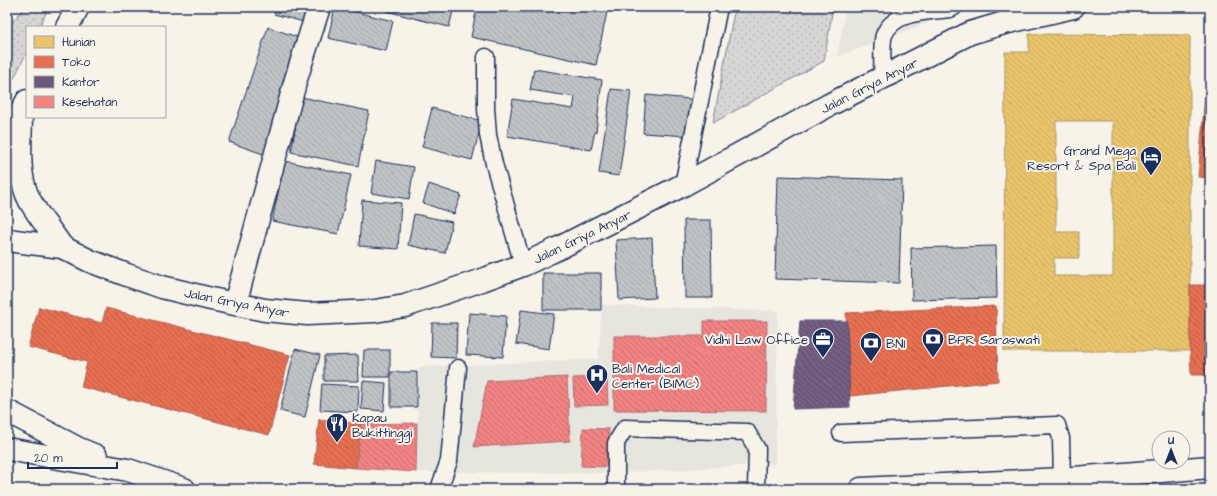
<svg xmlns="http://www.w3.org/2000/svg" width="1217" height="496" viewBox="0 0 1217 496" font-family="'Architects Daughter',sans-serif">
  <defs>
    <pattern id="grass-dots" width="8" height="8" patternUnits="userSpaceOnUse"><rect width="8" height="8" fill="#d7d6d4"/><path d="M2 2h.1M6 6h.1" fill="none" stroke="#b8b8b8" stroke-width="1.8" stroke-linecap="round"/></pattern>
    <pattern id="homes-back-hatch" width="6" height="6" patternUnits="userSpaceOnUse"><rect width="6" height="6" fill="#e9c46a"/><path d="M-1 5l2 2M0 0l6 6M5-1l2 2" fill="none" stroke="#c7a95e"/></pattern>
    <pattern id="shops-back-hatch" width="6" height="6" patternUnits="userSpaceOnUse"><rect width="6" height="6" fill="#e76f51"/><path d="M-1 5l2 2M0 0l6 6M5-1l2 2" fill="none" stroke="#ba5c46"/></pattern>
    <pattern id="offices-back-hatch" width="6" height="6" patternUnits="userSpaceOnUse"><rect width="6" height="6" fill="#6d597a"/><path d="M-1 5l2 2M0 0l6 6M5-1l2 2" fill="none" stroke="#80738f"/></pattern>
    <pattern id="health-back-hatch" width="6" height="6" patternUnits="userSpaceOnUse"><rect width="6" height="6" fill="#f28482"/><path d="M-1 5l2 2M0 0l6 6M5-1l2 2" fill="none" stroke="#c36c6e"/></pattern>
    <pattern id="building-back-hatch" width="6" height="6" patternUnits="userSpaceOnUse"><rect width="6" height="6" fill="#c0c3c5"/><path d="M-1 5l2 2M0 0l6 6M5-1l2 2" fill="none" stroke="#a4a8ac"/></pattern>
  </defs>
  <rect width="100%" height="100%" fill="#f7f3e8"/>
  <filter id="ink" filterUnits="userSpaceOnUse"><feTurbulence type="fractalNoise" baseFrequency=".025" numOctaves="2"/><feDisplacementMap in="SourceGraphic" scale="8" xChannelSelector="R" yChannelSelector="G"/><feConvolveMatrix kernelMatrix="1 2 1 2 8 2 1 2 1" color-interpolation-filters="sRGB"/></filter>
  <g filter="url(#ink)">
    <path fill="#e6e5de" d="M 846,7 L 970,7 L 837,57 Z
      M 602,305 L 778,311 L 775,464 L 617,473 L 416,472 L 419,367 L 598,359 Z"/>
    <path fill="url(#grass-dots)" stroke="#798299" d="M 25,7 L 49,7 L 39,27 L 27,27 L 27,52 L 7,92 L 7,28 Z
      M 735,7 L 833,7 L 824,61 L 713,123 Z"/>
    <path fill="url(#homes-back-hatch)" stroke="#ab9766" fill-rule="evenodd" d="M 1029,34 L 1190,35 L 1190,351 L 1004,351 L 1005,52 L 1029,52 ZM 1056,121 L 1113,121 L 1113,276 L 1054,276 L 1054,258 L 1079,258 L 1079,232 L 1056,232 Z"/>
    <path fill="url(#shops-back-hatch)" stroke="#aa5c55" d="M 1210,36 L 1210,178 L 1198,177 Z
      M 1190,285 L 1210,285 L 1210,375 L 1191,375 L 1190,351 Z
      M 996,306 L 998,381 L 850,396 L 846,313 Z
      M 39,307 L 102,323 L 106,308 L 290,355 L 269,435 L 81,387 L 87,362 L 28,347 Z
      M 319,419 L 361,424 L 356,468 L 314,464 Z"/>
    <path fill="url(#offices-back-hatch)" stroke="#544c72" d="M 800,321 L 847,321 L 850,407 L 793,409 Z"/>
    <path fill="url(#health-back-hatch)" stroke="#b26a77" d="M 704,321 L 767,321 L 766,411 L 614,410 L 614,336 L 704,336 Z
      M 567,377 L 570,441 L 474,447 L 487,381 Z
      M 607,377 L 608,405 L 574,406 L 573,378 Z
      M 417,423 L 416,472 L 356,468 L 361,424 Z
      M 583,428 L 609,429 L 608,467 L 581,466 Z"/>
    <path fill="url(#building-back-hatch)" stroke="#1b2f5e" d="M 276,7 L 316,7 L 311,24 L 274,14 Z
      M 335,7 L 393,21 L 386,51 L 328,38 Z
      M 388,7 L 454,7 L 449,27 L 386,11 Z
      M 477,7 L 608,7 L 596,65 L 471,37 Z
      M 268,27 L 306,40 L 266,155 L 229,142 Z
      M 534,69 L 602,80 L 596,132 L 595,131 L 591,150 L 507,136 L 513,99 L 573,109 L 575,97 L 530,90 Z
      M 611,89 L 631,91 L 619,176 L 599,173 Z
      M 646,95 L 691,99 L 688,136 L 643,133 Z
      M 301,97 L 369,111 L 358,166 L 291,152 Z
      M 432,108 L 482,121 L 472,160 L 422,147 Z
      M 285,161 L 351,175 L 338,234 L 272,221 Z
      M 376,161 L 414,167 L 409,199 L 371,193 Z
      M 778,176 L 902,180 L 899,283 L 775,279 Z
      M 429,184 L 461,195 L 454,214 L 423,203 Z
      M 362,200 L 401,203 L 398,249 L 359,246 Z
      M 414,214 L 452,222 L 445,253 L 408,245 Z
      M 684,220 L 711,220 L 712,298 L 685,298 Z
      M 652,238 L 655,298 L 619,300 L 616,240 Z
      M 996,246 L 997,298 L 912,300 L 911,248 Z
      M 543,273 L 601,273 L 601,310 L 543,310 Z
      M 521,310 L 554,314 L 549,349 L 516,344 Z
      M 469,313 L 506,316 L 503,357 L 466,355 Z
      M 432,323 L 457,323 L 456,358 L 431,357 Z
      M 295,349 L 320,355 L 305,417 L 280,411 Z
      M 364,350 L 390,350 L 390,377 L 363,377 Z
      M 358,355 L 359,381 L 324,381 L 324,356 Z
      M 391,372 L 417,372 L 417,407 L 391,407 Z
      M 363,381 L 386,383 L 384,411 L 361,409 Z
      M 322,384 L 359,386 L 358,412 L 320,410 Z"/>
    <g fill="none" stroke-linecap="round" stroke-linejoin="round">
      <g stroke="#1b2f5e" stroke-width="19">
        <path id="service" d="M 486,57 L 486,108 L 488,135 L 494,164 L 523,265
          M 882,78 C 883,68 881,43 884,35 C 894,10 929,12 950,9 L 954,7
          M 683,185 L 719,7
          M 841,433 L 1057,425 L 1061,438 L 1062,479
          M 439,489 L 449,461 L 458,368
          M 616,489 L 616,443 L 625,428 L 747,432 L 757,449 L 756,489"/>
      </g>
      <g stroke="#1b2f5e" stroke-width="25">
        <path id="minor" d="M 235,304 L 296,79 L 319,7"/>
      </g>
      <g stroke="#1b2f5e" stroke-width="25">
        <path id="tertiary" d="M 21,113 C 21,141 16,175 30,201 C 39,217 52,232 62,247
          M 7,240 L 62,247 L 90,261 L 127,275 L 162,287 L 211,299 L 265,310 L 307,314 L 375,311 L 405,306 L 482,280 L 523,265 L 559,248 L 683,185 L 829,105 L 970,33 L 1004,23 L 1073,7"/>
      </g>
      <g stroke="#1b2f5e" stroke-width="25">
        <path id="trunk" d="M 67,27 L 78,7
          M 7,138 L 27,101
          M 7,411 L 79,449 L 96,456
          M 7,449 L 128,470 L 184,489
          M 861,489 L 1062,479 L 1210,467"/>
      </g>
      <use href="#service" stroke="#f7f3e8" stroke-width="16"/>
      <use href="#minor" stroke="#f7f3e8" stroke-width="22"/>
      <use href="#tertiary" stroke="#f7f3e8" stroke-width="22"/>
      <use href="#trunk" stroke="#f7f3e8" stroke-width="22"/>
    </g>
  </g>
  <defs>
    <g id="hotel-pin" transform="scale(1.15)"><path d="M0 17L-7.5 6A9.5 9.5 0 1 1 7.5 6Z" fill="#1b2f5e" stroke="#f7f3e8"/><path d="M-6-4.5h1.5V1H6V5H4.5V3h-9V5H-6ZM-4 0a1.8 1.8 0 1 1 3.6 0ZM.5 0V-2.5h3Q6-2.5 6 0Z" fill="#fff"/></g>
    <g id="office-pin" transform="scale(1.15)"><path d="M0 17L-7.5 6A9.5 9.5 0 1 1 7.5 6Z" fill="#1b2f5e" stroke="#f7f3e8"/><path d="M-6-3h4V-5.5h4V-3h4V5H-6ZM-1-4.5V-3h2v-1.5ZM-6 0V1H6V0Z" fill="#fff"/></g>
    <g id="bank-pin" transform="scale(1.15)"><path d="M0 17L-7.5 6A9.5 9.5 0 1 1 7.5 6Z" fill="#1b2f5e" stroke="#f7f3e8"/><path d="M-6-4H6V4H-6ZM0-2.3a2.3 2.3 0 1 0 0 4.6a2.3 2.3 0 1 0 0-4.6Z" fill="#fff"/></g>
    <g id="hospital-pin" transform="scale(1.15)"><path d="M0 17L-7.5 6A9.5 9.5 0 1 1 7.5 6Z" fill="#1b2f5e" stroke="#f7f3e8"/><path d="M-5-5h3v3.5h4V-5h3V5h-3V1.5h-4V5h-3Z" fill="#fff"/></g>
    <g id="restaurant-pin" transform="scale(1.15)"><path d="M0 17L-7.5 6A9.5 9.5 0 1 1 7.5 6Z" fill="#1b2f5e" stroke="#f7f3e8"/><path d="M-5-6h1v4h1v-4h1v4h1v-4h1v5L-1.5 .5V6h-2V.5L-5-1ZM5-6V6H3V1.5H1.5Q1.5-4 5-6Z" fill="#fff"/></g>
  </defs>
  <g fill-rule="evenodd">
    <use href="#hotel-pin" x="1151" y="157"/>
    <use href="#office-pin" x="823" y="339"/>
    <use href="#bank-pin" x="933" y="339"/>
    <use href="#bank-pin" x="871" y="343"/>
    <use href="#hospital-pin" x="597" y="375"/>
    <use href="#restaurant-pin" x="337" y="424"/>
  </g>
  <g text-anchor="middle" stroke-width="4" stroke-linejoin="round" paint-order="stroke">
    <g font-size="13" fill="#1b2f5e" stroke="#f7f3e8">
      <text transform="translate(869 85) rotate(-27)" y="5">Jalan Griya Anyar</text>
      <text transform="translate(582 236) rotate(-26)" y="5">Jalan Griya Anyar</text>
      <text transform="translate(237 302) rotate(11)" y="5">Jalan Griya Anyar</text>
    </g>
    <g font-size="13" fill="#1b2f5e" stroke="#f7f3e8" text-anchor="start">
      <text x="1136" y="155" text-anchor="end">Grand Mega<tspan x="1136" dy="15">Resort &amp; Spa Bali</tspan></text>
      <text x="808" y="344" text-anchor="end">Vidhi Law Office</text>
      <text x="948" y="344">BPR Saraswati</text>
      <text x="886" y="348">BNI</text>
      <text x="612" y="373">Bali Medical<tspan x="612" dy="15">Center (BIMC)</tspan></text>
      <text x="352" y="422">Kapau<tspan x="352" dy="15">Bukittinggi</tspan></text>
    </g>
  </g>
  <rect width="1217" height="496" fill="none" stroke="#f7f3e8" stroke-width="24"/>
  <rect x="12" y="12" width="1193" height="472" fill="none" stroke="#1b2f5e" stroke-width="1.5" filter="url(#ink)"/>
  <rect x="26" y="26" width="140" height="92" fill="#f7f3e8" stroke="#9fa5b1"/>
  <rect x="34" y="36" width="20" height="12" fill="#e9c46a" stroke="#9fa5b1"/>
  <text x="62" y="46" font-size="12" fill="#1b2f5e">Hunian</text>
  <rect x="34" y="56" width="20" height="12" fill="#e76f51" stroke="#9fa5b1"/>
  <text x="62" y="66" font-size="12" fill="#1b2f5e">Toko</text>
  <rect x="34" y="76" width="20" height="12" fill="#6d597a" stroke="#9fa5b1"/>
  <text x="62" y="86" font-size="12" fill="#1b2f5e">Kantor</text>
  <rect x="34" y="96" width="20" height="12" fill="#f28482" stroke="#9fa5b1"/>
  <text x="62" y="106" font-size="12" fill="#1b2f5e">Kesehatan</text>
  <g transform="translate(1171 450)"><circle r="19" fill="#f7f3e8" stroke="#9fa5b1"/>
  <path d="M0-3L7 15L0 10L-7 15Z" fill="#1b2f5e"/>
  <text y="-6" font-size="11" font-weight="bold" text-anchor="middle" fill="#1b2f5e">U</text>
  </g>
  <path d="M28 462v6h89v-6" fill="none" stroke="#1b2f5e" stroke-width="2"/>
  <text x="34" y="462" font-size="12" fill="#1b2f5e" stroke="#f7f3e8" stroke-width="3" paint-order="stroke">20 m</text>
</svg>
